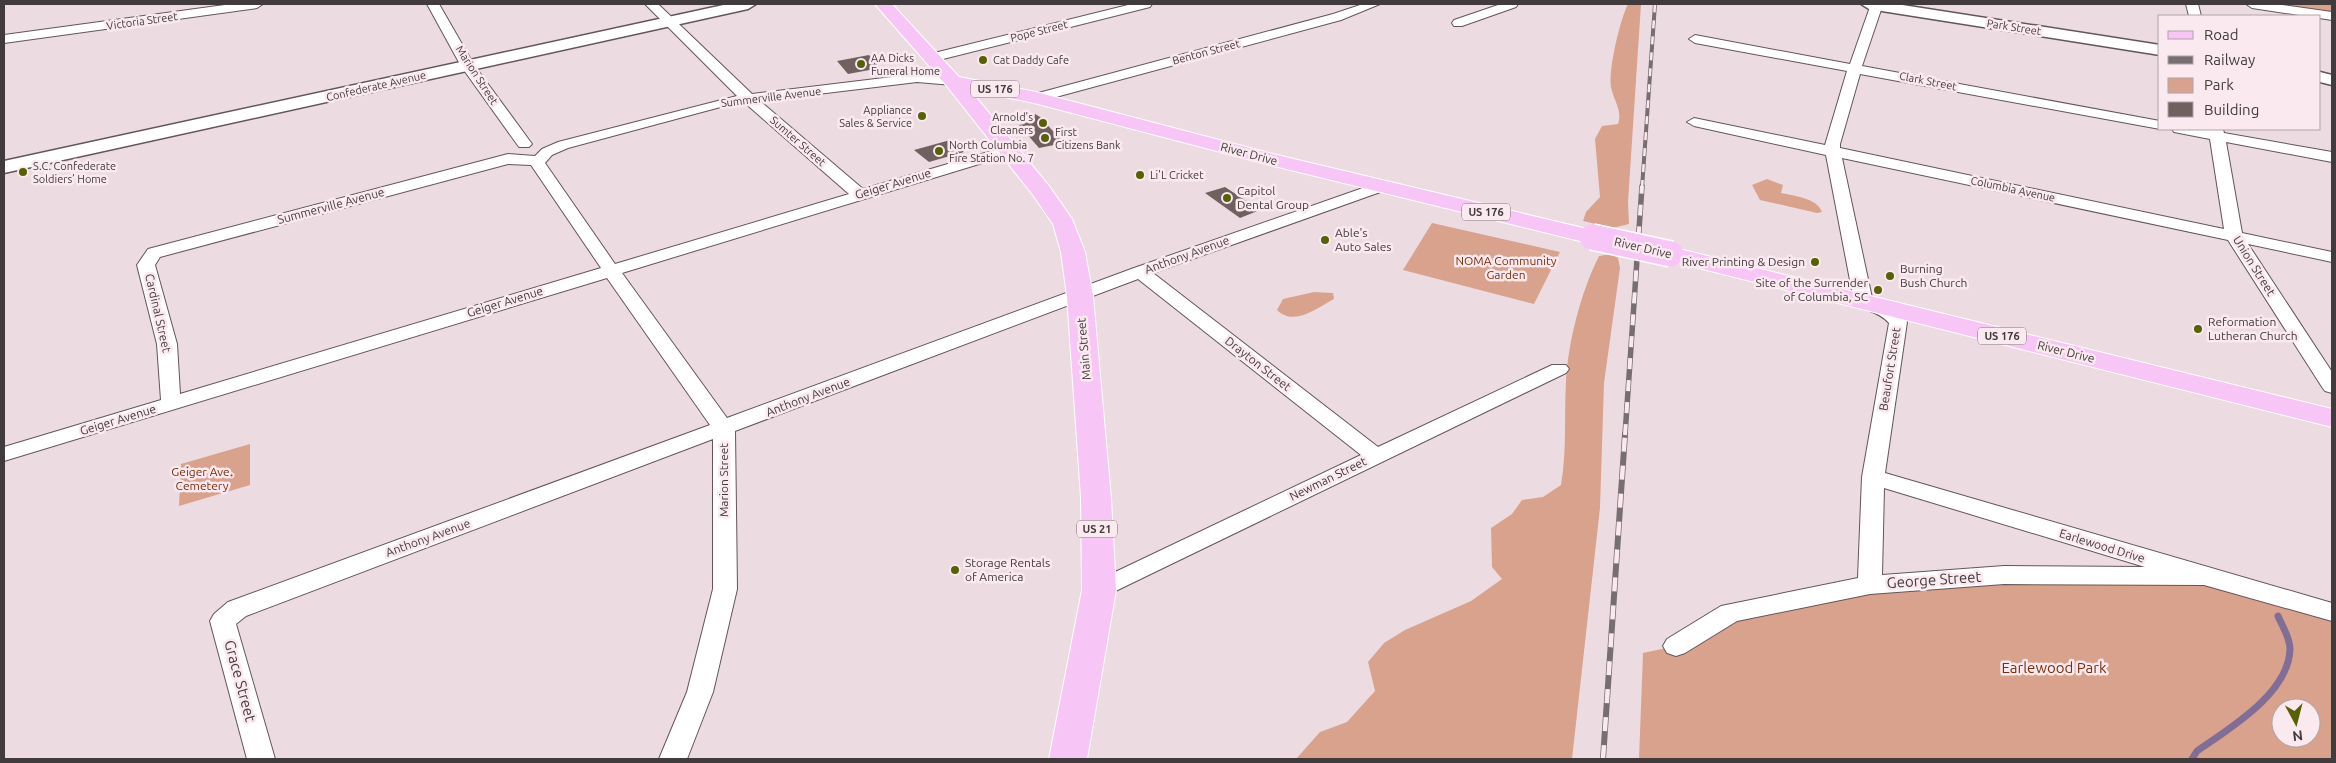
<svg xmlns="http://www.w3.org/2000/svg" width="2336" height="763" viewBox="0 0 2336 763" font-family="Ubuntu,sans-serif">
  <rect width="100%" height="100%" fill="#ecdce2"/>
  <path fill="#d9a28d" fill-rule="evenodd" d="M 1628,4 L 1641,4 L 1628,202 L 1629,224 L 1613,228 L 1583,221 L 1586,212 L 1600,197 L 1595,139 L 1602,126 L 1618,124 C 1623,111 1613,99 1611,87 C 1608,70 1620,20 1628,4 Z
    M 2252,4 L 2332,4 L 2332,16 Z
    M 1767,179 L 1783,185 L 1781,193 C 1795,196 1817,198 1822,212 L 1817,213 L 1760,200 L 1752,185 Z
    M 1432,223 L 1560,252 L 1534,304 L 1403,270 Z
    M 1611,254 L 1618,258 L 1620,268 L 1604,383 L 1600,508 L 1572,759 L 1296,759 L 1320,732 L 1347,722 L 1375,691 L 1368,662 L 1384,643 L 1405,630 L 1471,601 L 1502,579 L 1492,567 L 1491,528 L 1512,514 L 1522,500 L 1543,497 L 1561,485 C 1567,451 1564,416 1566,382 C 1568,342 1581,292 1599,256 Z
    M 1314,292 L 1333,293 L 1334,299 C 1317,308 1294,327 1277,310 L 1283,299 Z
    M 250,444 L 250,485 L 179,506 L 181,464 Z
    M 2204,576 L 2332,612 L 2332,759 L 1639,759 L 1643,653 L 1676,646 L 1730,613 L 1870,585 ZM 2281,708 L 2311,708 L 2311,738 L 2281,738 Z"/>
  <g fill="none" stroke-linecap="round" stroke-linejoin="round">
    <path stroke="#806e97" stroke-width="7" d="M 2192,759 L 2197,751 C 2230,728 2289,693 2290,649 C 2290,637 2282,626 2278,616"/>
  </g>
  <path fill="#706060" d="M 869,55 L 880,68 L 848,74 L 837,61 Z
    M 1035,114 L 1040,117 L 1064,143 L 1039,148 L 1019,125 L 1025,124 L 1019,117 Z
    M 954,139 L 964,152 L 929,162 L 914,150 Z
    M 1225,187 L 1260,210 L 1240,218 L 1205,193 Z"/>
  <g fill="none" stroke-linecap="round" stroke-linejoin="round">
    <g stroke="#63555b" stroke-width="2">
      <path id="minor" d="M 232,4 L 263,4 L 257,8 L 4,43 L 4,35 Z
        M 427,4 L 439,4 L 474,65 L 532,144 L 529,147 L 519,147 L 461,66 Z
        M 645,4 L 658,4 L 752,94 L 917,74 L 958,78 L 960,81 L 953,85 L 917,82 L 760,101 L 863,189 L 1002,148 L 1007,146 L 1015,151 L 1012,154 L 622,273 L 727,418 L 1134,268 L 1380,182 L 1386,184 L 1388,187 L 1386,190 L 1153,273 L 1378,447 L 1552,365 L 1566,365 L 1569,369 L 1566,373 L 1099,599 L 1090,596 L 1087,590 L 1090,584 L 1361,455 L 1138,279 L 735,431 L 737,589 L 713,692 L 687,759 L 659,759 L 687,692 L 713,589 L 713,439 L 246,616 L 236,624 L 275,759 L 247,759 L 210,621 L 214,614 L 228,602 L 710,425 L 607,278 L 4,461 L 4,447 L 161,400 L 157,344 L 137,265 L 148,249 L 508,154 L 535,156 L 542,149 L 558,142 L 737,96 ZM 745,103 L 849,194 L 615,264 L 545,163 L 552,155 L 568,148 L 728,105 ZM 508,164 L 531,165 L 601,268 L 180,394 L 177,344 L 155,265 L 160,257 Z
        M 1132,4 L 1152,4 L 1150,7 L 931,62 L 924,58 L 926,55 Z
        M 1363,4 L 1380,4 L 1341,20 L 1041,101 L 1031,101 L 1029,98 L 1031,95 L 1333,14 Z
        M 1501,4 L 1518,4 L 1516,7 L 1462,26 L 1454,26 L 1452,23 L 1454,20 Z
        M 1871,4 L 1883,4 L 1862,66 L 2160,121 L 2160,129 L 2163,129 L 2160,129 L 1860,74 L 1840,144 L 1840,148 L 2224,229 L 2210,139 L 2174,132 L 2172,129 L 2223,129 L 2224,133 L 2332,152 L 2332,162 L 2226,142 L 2242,233 L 2332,252 L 2332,262 L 2248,244 L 2332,372 L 2332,393 L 2325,391 L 2322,387 L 2228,240 L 1842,158 L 1872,298 L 1895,306 L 1907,322 L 1885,473 L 2332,603 L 2332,621 L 2204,585 L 2004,584 L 1870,594 L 1737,621 L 1685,653 L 1676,656 L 1667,653 L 1663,646 L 1667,639 L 1721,606 L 1858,578 L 1862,477 L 1889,323 C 1878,310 1861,311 1854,301 L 1826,155 L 1694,126 L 1687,122 L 1694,118 L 1825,145 L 1847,71 L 1695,43 L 1689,39 L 1695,35 L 1850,64 ZM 1884,488 L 2145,567 L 2004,566 L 1882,575 Z
        M 2186,4 L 2198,4 L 2201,16 L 2189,16 Z
        M 2246,4 L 2275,4 L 2332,12 L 2332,20 L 2252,8 Z"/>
    </g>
    <g stroke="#63555b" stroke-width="3">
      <path id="tertiary" d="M 728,4 L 756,4 L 748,9 L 4,173 L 4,161 Z
        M 1861,4 L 1896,4 L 2160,45 L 2160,55 L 1869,9 Z
        M 2320,72 L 2332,75 L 2332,85 L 2320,82 Z"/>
    </g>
    <g stroke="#fff" stroke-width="2">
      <path id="primary" d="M 875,4 L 892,4 L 959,77 L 1036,92 L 1277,155 L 1600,232 L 1604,237 L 1600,242 L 1592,244 L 1266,164 L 1034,103 L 970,90 L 1049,186 L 1072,219 L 1085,252 L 1093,296 L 1111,498 L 1116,590 L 1087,759 L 1049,759 L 1082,590 L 1081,498 L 1067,296 L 1061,252 L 1053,224 L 1033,195 L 946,85 Z
        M 1671,247 L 2332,409 L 2332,427 L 1663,259 L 1659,254 L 1663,249 Z"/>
    </g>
    <use href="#minor" fill="#fff" fill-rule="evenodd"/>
    <use href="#tertiary" fill="#fff" fill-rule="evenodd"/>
    <use href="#primary" fill="#f7c6f6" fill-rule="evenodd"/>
    <g stroke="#776e71" stroke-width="4">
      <path id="rail-far2" d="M 1642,188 L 1655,4"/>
    </g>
    <g stroke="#776e71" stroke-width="5.5">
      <path id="rail-far1" d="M 1625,435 L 1642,186"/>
    </g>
    <g stroke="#776e71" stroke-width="6">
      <path id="rail" d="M 1603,759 L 1625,434"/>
    </g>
    <use href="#rail-far2" stroke="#fae9ef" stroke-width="2.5" stroke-dasharray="8" stroke-linecap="butt"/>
    <use href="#rail-far1" stroke="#fae9ef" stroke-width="4" stroke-dasharray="11" stroke-linecap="butt"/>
    <use href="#rail" stroke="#fae9ef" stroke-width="4.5" stroke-dasharray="14" stroke-linecap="butt"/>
    <g stroke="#fff" stroke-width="28" stroke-linecap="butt">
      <path id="primary-bridge" d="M 1592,237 L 1671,254"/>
    </g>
    <use href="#primary-bridge" stroke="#f7c6f6" stroke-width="25"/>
  </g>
  <g fill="#576100" stroke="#fae9ef" stroke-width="2">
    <circle cx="983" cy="60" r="5"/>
    <circle cx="861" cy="64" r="5"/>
    <circle cx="922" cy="116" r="5"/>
    <circle cx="1043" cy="123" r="5"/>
    <circle cx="1045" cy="138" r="5"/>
    <circle cx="939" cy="151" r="5"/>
    <circle cx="23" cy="172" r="5"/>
    <circle cx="1140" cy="175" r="5"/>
    <circle cx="1227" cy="198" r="5"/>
    <circle cx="1325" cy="240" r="5"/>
    <circle cx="1815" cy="262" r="5"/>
    <circle cx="1890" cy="276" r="5"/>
    <circle cx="1878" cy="290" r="5"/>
    <circle cx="2198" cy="329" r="5"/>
    <circle cx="955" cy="570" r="5"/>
  </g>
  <g text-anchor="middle" stroke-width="5" stroke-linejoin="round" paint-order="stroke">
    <g font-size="11" fill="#413b3d" stroke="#fae9ef">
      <text transform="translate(142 21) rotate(-8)" y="4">Victoria Street</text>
      <text transform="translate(2014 27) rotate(9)" y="4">Park Street</text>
      <text transform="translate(1039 31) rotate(-14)" y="4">Pope Street</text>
      <text transform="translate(1206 52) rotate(-15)" y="4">Benton Street</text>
      <text transform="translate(477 75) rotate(57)" y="4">Marion Street</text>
      <text transform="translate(1928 81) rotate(11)" y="4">Clark Street</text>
      <text transform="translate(376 86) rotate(-13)" y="4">Confederate Avenue</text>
      <text transform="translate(771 97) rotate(-7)" y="4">Summerville Avenue</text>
      <text transform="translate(798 141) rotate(41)" y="4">Sumter Street</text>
      <text transform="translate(2013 189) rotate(12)" y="4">Columbia Avenue</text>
    </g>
    <g font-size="11" fill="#413b3d" stroke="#fae9ef" text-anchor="start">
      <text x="871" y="62">AA Dicks<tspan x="871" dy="13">Funeral Home</tspan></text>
      <text x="993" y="64">Cat Daddy Cafe</text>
      <text x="912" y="114" text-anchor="end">Appliance<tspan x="912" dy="13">Sales &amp; Service</tspan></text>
      <text x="1033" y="121" text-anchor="end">Arnold's<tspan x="1033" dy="13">Cleaners</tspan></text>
      <text x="1055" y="136">First<tspan x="1055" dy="13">Citizens Bank</tspan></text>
      <text x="949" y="149">North Columbia<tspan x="949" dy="13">Fire Station No. 7</tspan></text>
      <text x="33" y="170">S.C. Confederate<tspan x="33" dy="13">Soldiers’ Home</tspan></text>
      <text x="1150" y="179">Li'L Cricket</text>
    </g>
    <g fill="#fae9ef" stroke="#786f72" stroke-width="1">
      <rect x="971" y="80.5" width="48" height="17" rx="4"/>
      <rect x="1462" y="203.5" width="48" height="17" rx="4"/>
      <rect x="1978" y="327.5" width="48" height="17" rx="4"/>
      <rect x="1077" y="520.5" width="40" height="17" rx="4"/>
    </g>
    <g font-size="11" font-weight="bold" fill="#413b3d">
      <text x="995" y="93">US 176</text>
      <text x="1486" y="216">US 176</text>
      <text x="2002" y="340">US 176</text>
      <text x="1097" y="533">US 21</text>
    </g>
    <g font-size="12" fill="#413b3d" stroke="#fae9ef">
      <text transform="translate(1249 154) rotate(15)" y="4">River Drive</text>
      <text transform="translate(893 184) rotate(-17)" y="4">Geiger Avenue</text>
      <text transform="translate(331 206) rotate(-15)" y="4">Summerville Avenue</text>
      <text transform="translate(1643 248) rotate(13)" y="4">River Drive</text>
      <text transform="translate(1187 255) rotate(-20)" y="4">Anthony Avenue</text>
      <text transform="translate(2254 266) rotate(58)" y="4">Union Street</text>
      <text transform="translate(505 302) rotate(-17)" y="4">Geiger Avenue</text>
      <text transform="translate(158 313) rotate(77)" y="4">Cardinal Street</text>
      <text transform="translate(1084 349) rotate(-95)" y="4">Main Street</text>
      <text transform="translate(2066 352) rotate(14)" y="4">River Drive</text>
      <text transform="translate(1258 364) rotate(38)" y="4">Drayton Street</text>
      <text transform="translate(1890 369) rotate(-81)" y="4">Beaufort Street</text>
      <text transform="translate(808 397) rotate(-21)" y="4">Anthony Avenue</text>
      <text transform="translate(118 420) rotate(-17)" y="4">Geiger Avenue</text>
      <text transform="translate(1328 479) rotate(-26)" y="4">Newman Street</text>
      <text transform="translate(724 480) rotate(-90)" y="4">Marion Street</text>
      <text transform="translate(428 538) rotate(-20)" y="4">Anthony Avenue</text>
      <text transform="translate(2102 546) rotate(17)" y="4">Earlewood Drive</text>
    </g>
    <g font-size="12" fill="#413b3d" stroke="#fae9ef" text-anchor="start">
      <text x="1237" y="195">Capitol<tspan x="1237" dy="14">Dental Group</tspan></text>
      <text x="1335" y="237">Able's<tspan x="1335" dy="14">Auto Sales</tspan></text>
      <text x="1805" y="266" text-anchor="end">River Printing &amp; Design</text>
      <text x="1900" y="273">Burning<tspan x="1900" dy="14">Bush Church</tspan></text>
      <text x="1868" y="287" text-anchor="end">Site of the Surrender<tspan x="1868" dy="14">of Columbia, SC</tspan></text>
      <text x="2208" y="326">Reformation<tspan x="2208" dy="14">Lutheran Church</tspan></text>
      <text x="965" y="567">Storage Rentals<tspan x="965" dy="14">of America</tspan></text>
    </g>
    <g font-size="12" fill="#7b2f09" stroke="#fae9ef">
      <text x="1506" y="265">NOMA Community<tspan x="1506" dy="14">Garden</tspan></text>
      <text x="202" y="476">Geiger Ave.<tspan x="202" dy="14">Cemetery</tspan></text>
    </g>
    <g font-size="15" fill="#413b3d" stroke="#fae9ef">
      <text transform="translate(1934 580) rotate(-4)" y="5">George Street</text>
      <text transform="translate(240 681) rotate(75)" y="5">Grace Street</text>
    </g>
    <g font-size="15" fill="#7b2f09" stroke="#fae9ef">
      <text x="2054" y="673">Earlewood Park</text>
    </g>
  </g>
  <rect width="2336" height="763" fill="none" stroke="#413b3d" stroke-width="10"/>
  <rect x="2158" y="15" width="162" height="115" fill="#fae9ef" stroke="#b0a3a8"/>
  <rect x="2168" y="31" width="25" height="8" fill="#f7c6f6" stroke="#b0a3a8"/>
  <text x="2204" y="40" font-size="15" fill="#413b3d">Road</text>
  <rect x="2168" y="56" width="25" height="8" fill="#776e71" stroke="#b0a3a8"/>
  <text x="2204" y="65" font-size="15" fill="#413b3d">Railway</text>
  <rect x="2168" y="78" width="25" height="15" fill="#d9a28d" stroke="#b0a3a8"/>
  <text x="2204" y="90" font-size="15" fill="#413b3d">Park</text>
  <rect x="2168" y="102" width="25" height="15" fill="#706060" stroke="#b0a3a8"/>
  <text x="2204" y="115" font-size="15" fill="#413b3d">Building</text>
  <g transform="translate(2296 723) rotate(173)"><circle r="24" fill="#fae9ef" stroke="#b0a3a8"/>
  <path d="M0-4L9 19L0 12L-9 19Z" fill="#576100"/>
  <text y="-8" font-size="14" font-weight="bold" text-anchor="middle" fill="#413b3d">N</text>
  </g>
</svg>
